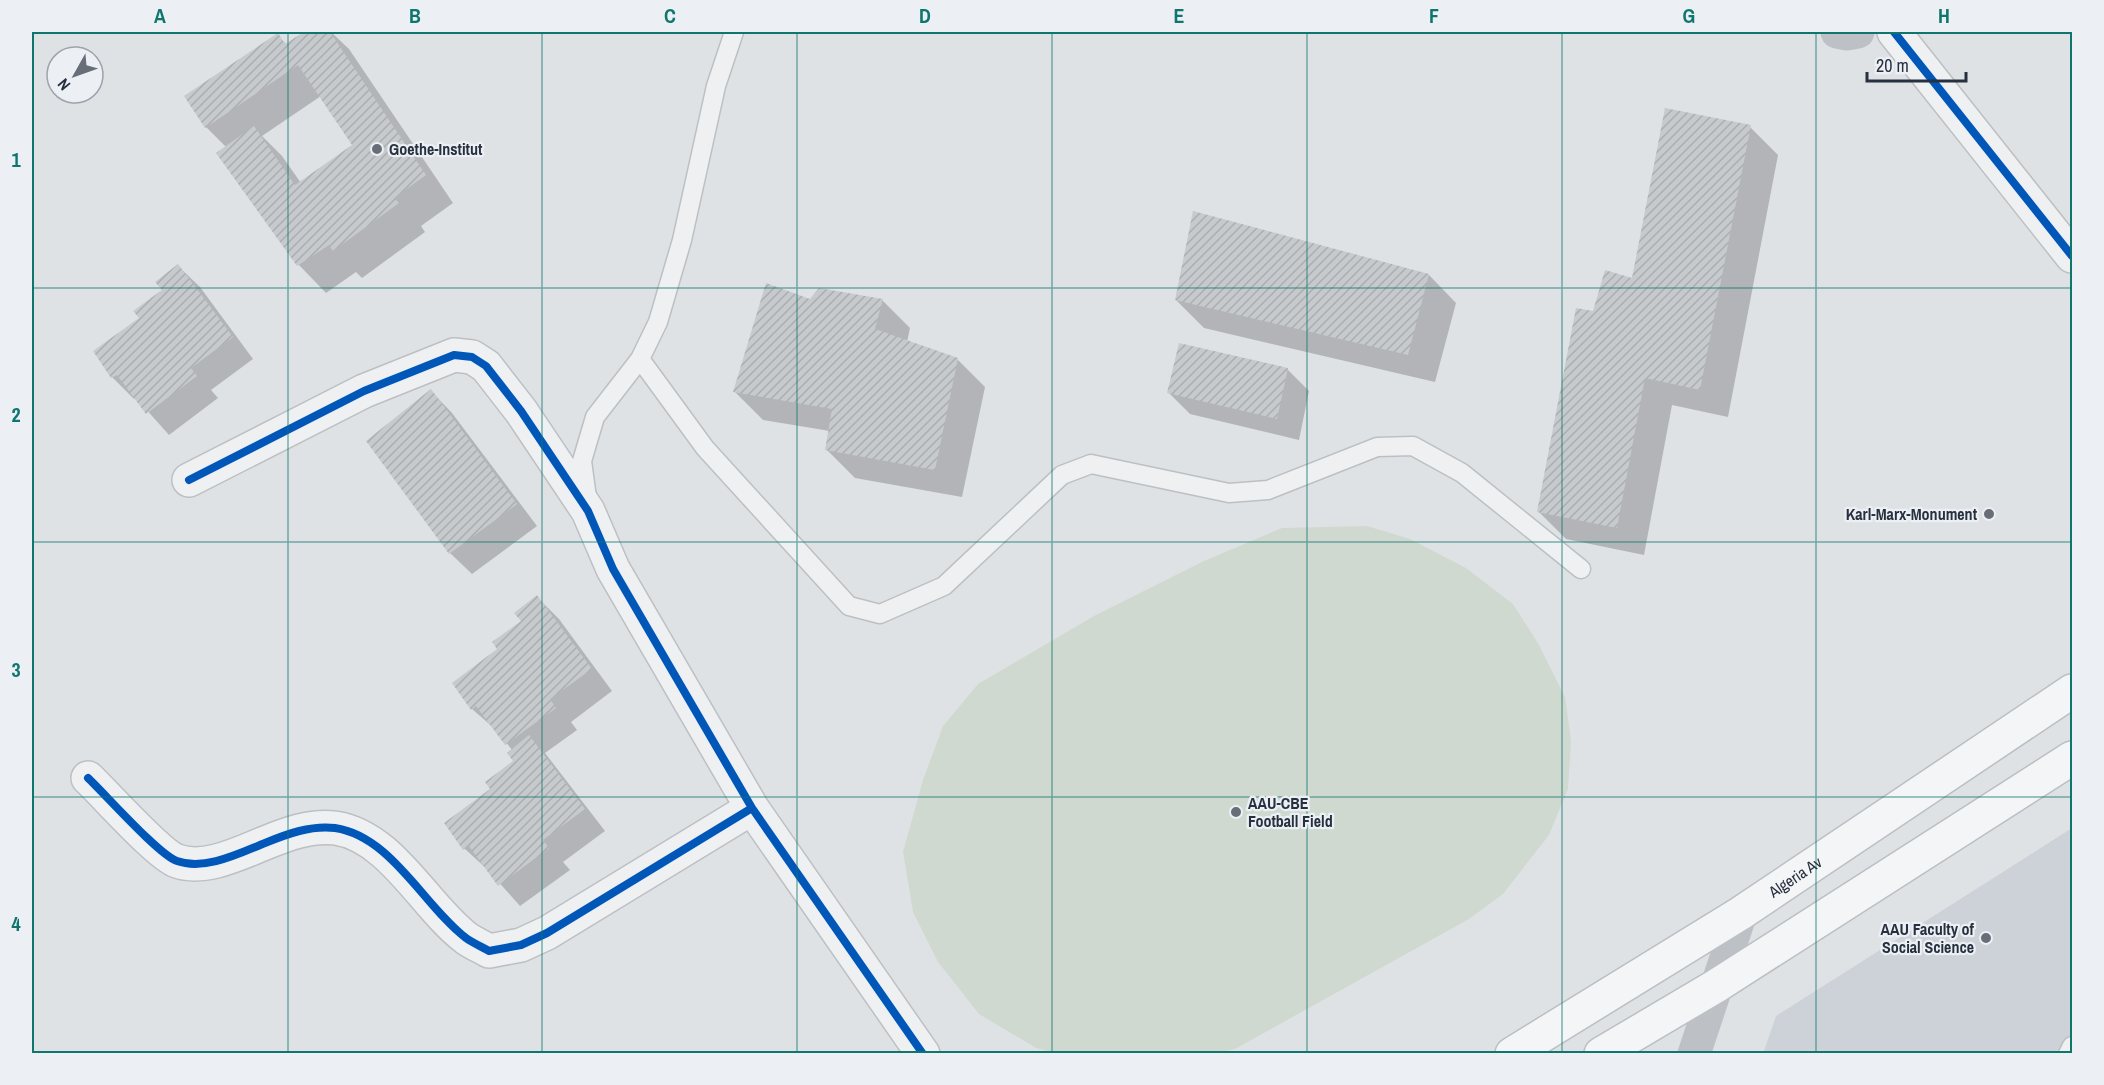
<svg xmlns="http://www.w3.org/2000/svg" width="2104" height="1085" viewBox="0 0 2104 1085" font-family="'Archivo Narrow',sans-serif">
  <defs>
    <pattern id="building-hatch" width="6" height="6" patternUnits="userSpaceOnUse" patternTransform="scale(1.5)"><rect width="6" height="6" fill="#c7cacd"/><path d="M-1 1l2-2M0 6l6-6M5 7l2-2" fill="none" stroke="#abaeb1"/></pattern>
  </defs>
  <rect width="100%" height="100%" fill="#dfe2e5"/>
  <path fill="#cdd1d8" d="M 2072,828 L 2072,1053 L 1763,1054 L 1776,1016 Z"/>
  <path fill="#d0d9d0" d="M 1367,526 L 1410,539 L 1466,568 L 1513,604 L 1539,645 L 1565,697 L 1571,741 L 1568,789 L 1549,835 L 1503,894 L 1469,919 L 1235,1049 L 1216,1053 L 1056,1053 L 1036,1048 L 979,1014 L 938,962 L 913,912 L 903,852 L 923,780 L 943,726 L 978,684 L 1094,616 L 1204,561 L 1282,528 Z"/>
  <path fill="#0003" fill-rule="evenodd" d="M 306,32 L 331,32 L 349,49 L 453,203 L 421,226 L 425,232 L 362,278 L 356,272 L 326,293 L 299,265 L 218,153 L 226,147 L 206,127 L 277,35 L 287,45 ZM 321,96 L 354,145 L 301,183 L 282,156 L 262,136 Z
    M 1750,127 L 1778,155 L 1728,417 L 1672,405 L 1644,555 L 1566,539 L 1538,511 L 1595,313 L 1633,279 Z
    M 178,266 L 200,287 L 253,359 L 211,390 L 218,398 L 169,435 L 136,398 L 134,399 L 112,377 L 95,351 L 141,318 L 164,290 Z
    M 1429,275 L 1456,303 L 1435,382 L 1204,328 L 1176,300 Z
    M 882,300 L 910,328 L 907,342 L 957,359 L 985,387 L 962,497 L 855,478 L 827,450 L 830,431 L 763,420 L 735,392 L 810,301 Z
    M 1287,369 L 1309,391 L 1299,440 L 1190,414 L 1168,392 Z
    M 431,391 L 452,413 L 537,526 L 472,574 L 450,553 Z
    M 537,597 L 559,619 L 612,691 L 571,722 L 577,730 L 545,753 L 605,831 L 563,862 L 570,870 L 520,906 L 488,870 L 465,849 L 446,824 L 492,790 L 515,762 L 513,751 L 495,729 L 472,709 L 499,649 L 523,621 Z"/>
  <path fill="url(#building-hatch)" d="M 304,32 L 330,32 L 426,175 L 394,198 L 399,203 L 333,251 L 329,245 L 297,266 L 216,153 L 254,126 L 295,185 L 352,145 L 298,65 L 205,128 L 184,96 L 278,33 L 285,44 Z
    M 1665,108 L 1751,125 L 1700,390 L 1645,378 L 1617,528 L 1537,512 L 1576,308 L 1593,311 L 1605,270 L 1632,278 Z
    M 1193,211 L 1429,274 L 1408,355 L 1175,300 Z
    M 178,264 L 233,337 L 191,368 L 197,376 L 146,414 L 117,375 L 111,378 L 93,351 L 139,318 L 133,311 L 162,290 L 155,282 Z
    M 766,283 L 810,299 L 819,288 L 883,299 L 875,329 L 958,358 L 935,470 L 825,450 L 832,409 L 733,392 Z
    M 1179,343 L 1288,368 L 1277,419 L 1167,393 Z
    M 431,389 L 517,504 L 449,554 L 366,441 Z
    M 537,595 L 592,669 L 550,699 L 556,708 L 505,745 L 476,706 L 471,710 L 452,683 L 497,649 L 492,642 L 521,621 L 514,613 Z
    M 529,735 L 585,809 L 543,840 L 549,848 L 498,886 L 469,846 L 463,850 L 444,823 L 490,789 L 485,782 L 513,761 L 507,753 Z"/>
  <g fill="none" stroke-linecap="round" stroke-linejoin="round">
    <g stroke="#bdc0c3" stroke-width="21">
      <path id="lane" d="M 640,359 L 705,448 L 849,606 L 880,614 L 944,586 L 1062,475 L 1091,464 L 1229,493 L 1268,490 L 1377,447 L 1413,446 L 1462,473 L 1581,569
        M 587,498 L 582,461 L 595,417 L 640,359 L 658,322 L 682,240 L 716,86 L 734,32
        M 2068,1054 L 2072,1046"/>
    </g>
    <g stroke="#bdc0c3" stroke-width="36">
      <path id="street" d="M 1894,32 L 2072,256
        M 189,480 L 364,391 L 454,355 L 472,357 L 486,366 L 521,411 L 588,511 L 613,569 L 752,808 L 923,1054
        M 88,778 C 105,794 159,855 177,861 C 205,871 240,853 265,843 C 287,834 311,825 335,828 C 391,836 424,906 466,938 C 473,943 482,947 489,951 L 521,945 L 547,933 L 752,808"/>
    </g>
    <g stroke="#bbbfc3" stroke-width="36">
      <g id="primary">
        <path id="s1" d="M 1512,1054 L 1741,913 L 2072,691"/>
        <path d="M 1601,1054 L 1716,986 L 2072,758"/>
      </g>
    </g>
    <use href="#lane" stroke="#eff0f2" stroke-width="18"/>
    <use href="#street" stroke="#eff0f2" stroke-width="33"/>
    <path stroke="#bdc1c5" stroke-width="33" d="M 1837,32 L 1847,34 L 1858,32
      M 1694,1054 L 1741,913"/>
    <use href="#primary" stroke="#f3f5f6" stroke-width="33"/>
    <g stroke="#ecf0f5" stroke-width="11">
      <path id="cycleway" d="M 1894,32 L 2072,256
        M 189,480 L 364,391 L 454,355 L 472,357 L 486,366 L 521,411 L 588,511 L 613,569 L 752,808 L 923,1054
        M 88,778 C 105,794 159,855 177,861 C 205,871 240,853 265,843 C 287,834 311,825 335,828 C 391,836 424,906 466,938 C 473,943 482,947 489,951 L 521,945 L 547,933 L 752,808"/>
    </g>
    <use href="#cycleway" stroke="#0057b8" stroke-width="8"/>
  </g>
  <path fill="none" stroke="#0f766e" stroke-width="1.5" stroke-opacity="0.55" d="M 288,32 L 288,1054M 542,32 L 542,1054M 797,32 L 797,1054M 1052,32 L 1052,1054M 1307,32 L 1307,1054M 1562,32 L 1562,1054M 1816,32 L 1816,1054M 32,288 L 2072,288M 32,542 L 2072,542M 32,797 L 2072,797"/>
  <g fill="#676e78" stroke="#ecf0f5" stroke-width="2">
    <circle cx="377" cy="149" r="6"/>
    <circle cx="1989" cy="514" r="6"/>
    <circle cx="1236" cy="812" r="6"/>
    <circle cx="1986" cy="938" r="6"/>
  </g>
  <g text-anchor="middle" stroke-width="4.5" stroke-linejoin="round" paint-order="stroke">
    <g font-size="16" font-weight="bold" fill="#26303e" stroke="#ecf0f5" text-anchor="start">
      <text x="389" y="155">Goethe-Institut</text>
      <text x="1977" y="520" text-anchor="end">Karl-Marx-Monument</text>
      <text x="1248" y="809">AAU-CBE<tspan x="1248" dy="18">Football Field</tspan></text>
      <text x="1974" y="935" text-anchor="end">AAU Faculty of<tspan x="1974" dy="18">Social Science</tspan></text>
    </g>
    <g font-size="16" fill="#26303e" stroke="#ecf0f5">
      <text dy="6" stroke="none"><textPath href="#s1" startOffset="334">Algeria Av</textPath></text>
    </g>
  </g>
  <rect width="2104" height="1085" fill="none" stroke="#ecf0f5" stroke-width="66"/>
  <g transform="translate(75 75) rotate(230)"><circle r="28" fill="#ecf0f5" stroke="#9da3ac" stroke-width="1.5"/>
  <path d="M0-4.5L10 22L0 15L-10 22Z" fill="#676e78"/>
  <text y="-9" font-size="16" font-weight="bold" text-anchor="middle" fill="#26303e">N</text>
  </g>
  <path d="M1867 72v9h99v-9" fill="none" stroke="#26303e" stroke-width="3"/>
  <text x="1876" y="72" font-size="18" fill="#26303e" stroke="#ecf0f5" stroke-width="4.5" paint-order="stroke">20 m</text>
  <rect x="33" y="33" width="2038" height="1019" fill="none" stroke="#0f766e" stroke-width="2"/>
  <g font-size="20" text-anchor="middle" font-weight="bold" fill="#0f766e">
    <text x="160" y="23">A</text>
    <text x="415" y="23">B</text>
    <text x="670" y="23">C</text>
    <text x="925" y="23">D</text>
    <text x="1179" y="23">E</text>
    <text x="1434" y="23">F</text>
    <text x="1689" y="23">G</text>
    <text x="1944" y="23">H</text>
    <text x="16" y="167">1</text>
    <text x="16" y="422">2</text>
    <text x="16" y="677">3</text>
    <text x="16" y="931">4</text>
  </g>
</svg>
